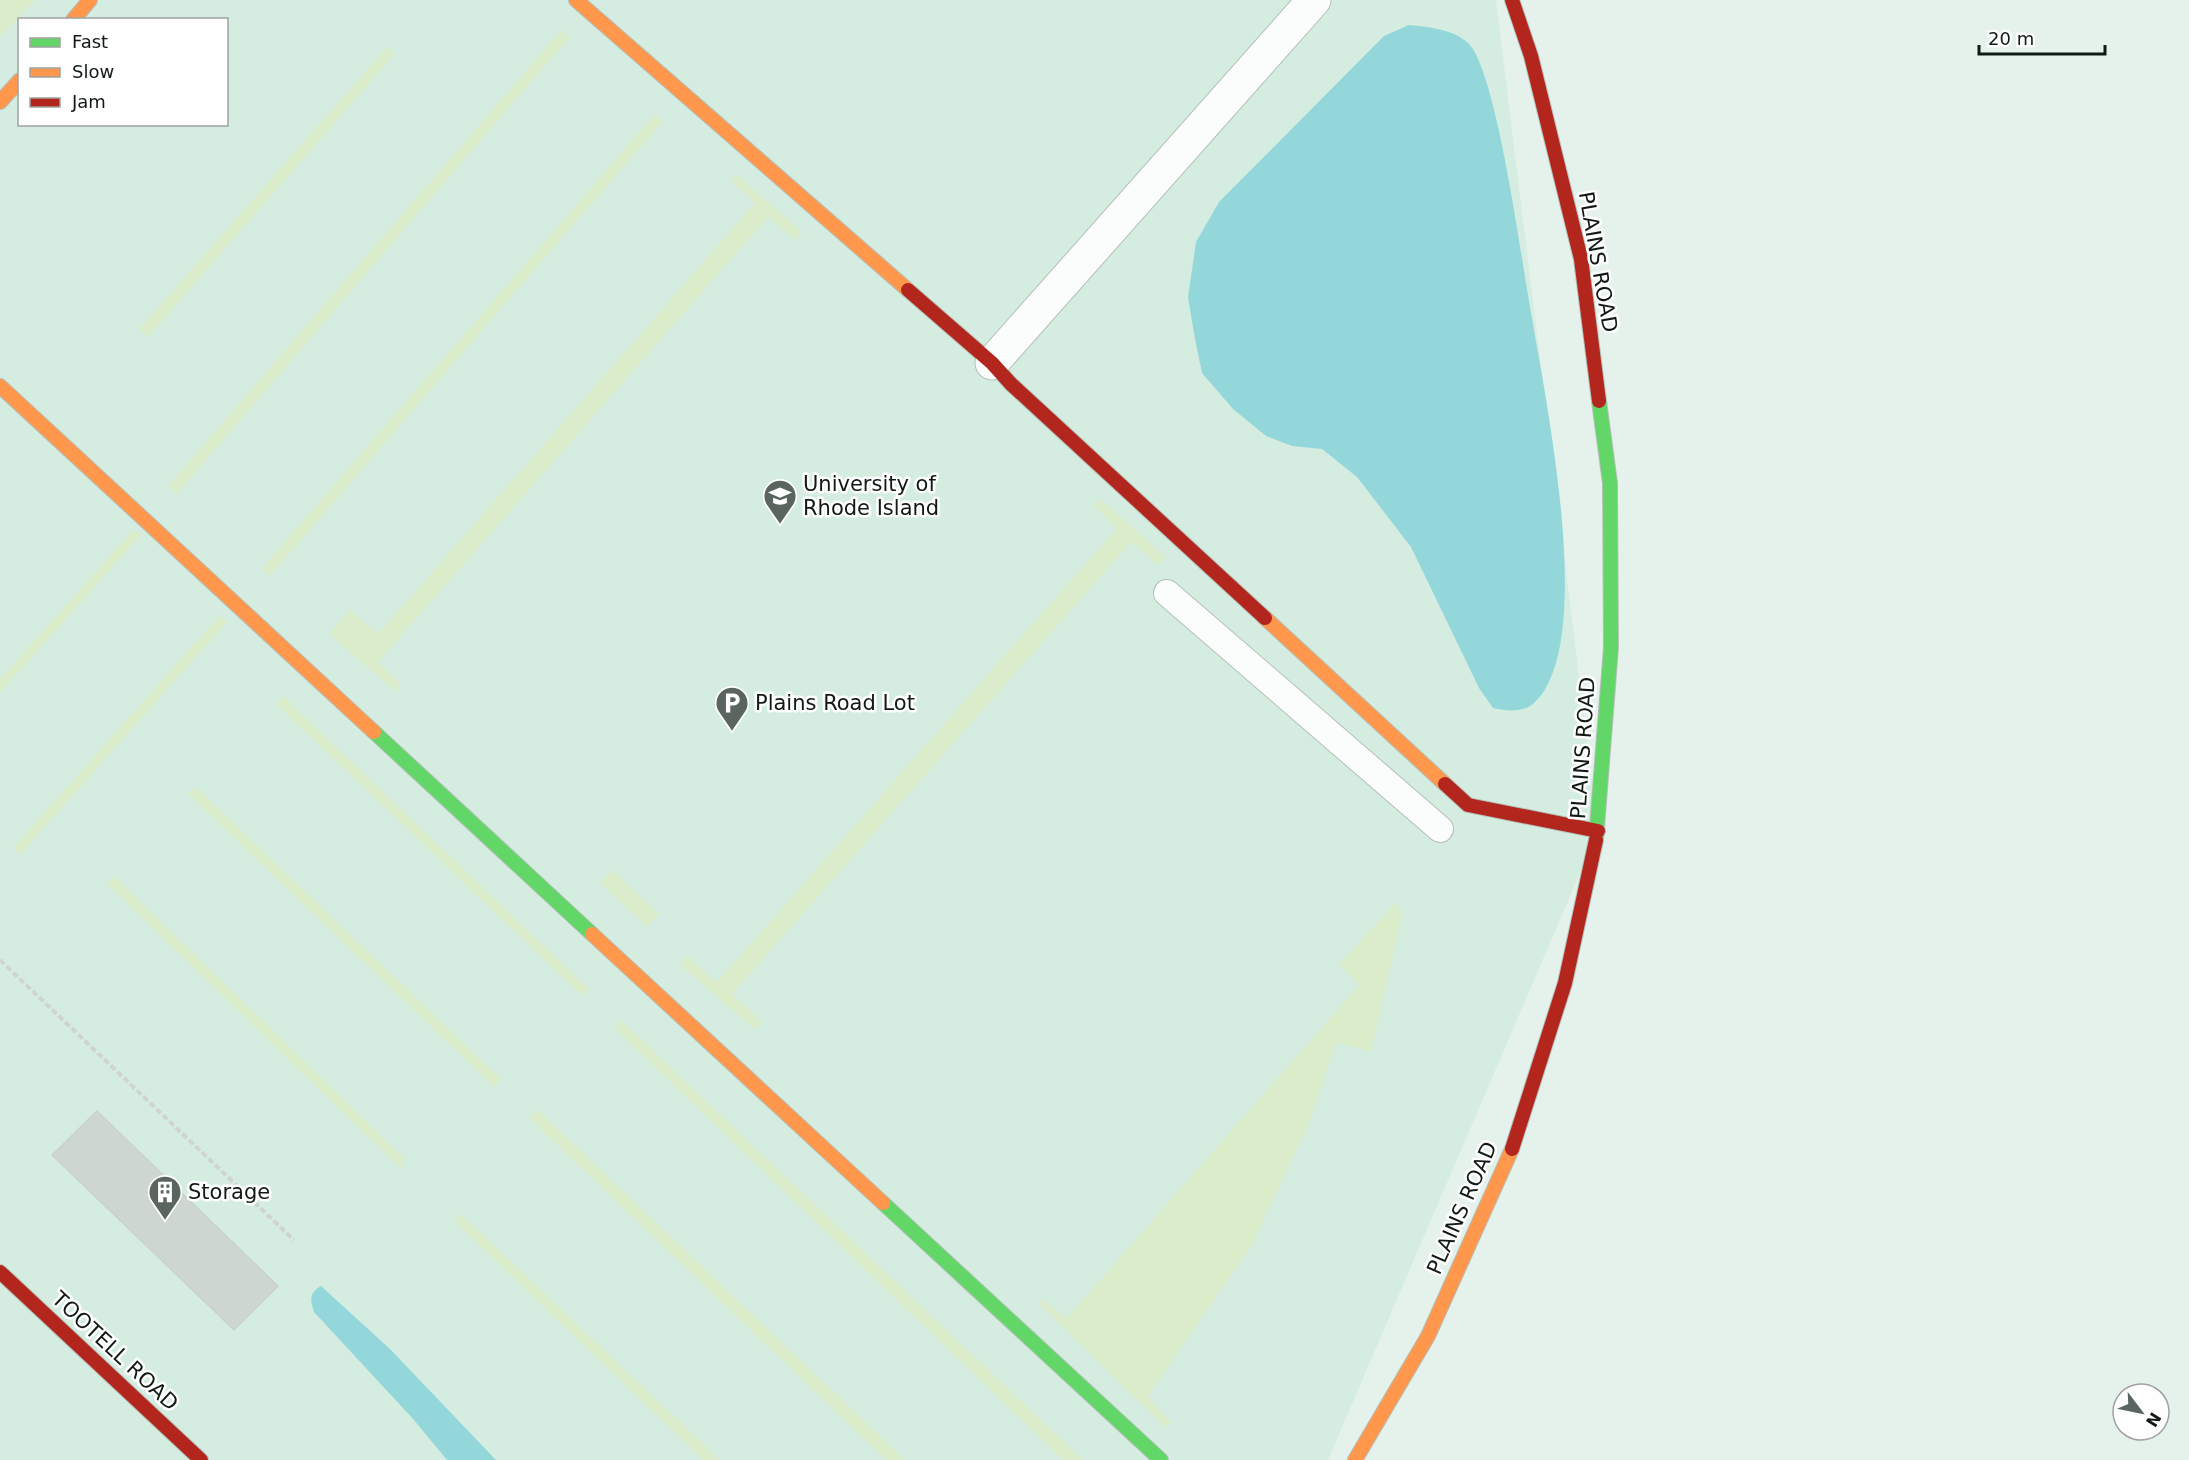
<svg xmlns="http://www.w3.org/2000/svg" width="2189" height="1460" viewBox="0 0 2189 1460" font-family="'DejaVu Sans',sans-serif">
  <rect width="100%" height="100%" fill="#e5f2eb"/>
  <path fill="#d5ede1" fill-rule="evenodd" d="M 0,0 L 1496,0 L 1598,831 L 1328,1460 L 0,1460 ZM 20,20 L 226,20 L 226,124 L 20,124 Z"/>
  <path fill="#dbeccb" d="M 0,0 L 35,0 L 0,37 Z
    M 561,30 L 569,38 L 177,494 L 168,486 Z
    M 387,47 L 395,54 L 148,337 L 139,329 Z
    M 655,114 L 663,121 L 270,576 L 261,569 Z
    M 737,175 L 802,232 L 795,240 L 768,217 L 378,662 L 400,683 L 396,692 L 329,634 L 350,610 L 378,634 L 755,203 L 731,181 Z
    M 1100,499 L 1166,557 L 1158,565 L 1131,542 L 732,994 L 762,1022 L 755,1030 L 679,964 L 687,956 L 717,982 L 1117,528 L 1094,506 Z
    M 133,530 L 142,534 L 0,693 L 0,679 Z
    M 219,616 L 228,621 L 21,854 L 13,848 Z
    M 283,696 L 589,989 L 582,996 L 276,704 Z
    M 196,787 L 501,1079 L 494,1087 L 188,794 Z
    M 612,870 L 659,914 L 647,927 L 600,883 Z
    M 114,876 L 405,1159 L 401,1169 L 106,883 Z
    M 1396,902 L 1402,915 L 1371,1052 L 1336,1042 L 1308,1125 L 1252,1245 L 1148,1396 L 1171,1422 L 1165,1427 L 1038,1303 L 1043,1300 L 1067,1318 L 1359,985 L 1339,965 Z
    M 621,1020 L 1083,1460 L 1063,1460 L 614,1028 Z
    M 538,1110 L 905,1460 L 886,1460 L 529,1118 Z
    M 461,1214 L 720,1460 L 703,1460 L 453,1220 Z"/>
  <path fill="#94d7da" d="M 1409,25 C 1429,27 1454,29 1469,44 C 1496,72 1520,249 1528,295 C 1541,378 1601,645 1533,704 C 1522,713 1506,711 1493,708 L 1479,688 L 1411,547 L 1357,477 L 1322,449 L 1292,446 L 1266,436 L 1233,409 L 1202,373 L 1195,339 L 1188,297 L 1196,242 L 1219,202 L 1384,36 Z
    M 321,1286 L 390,1349 L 496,1460 L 447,1460 L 414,1420 L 314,1312 C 310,1299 309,1293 321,1286 Z"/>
  <path fill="#cdd7d0" stroke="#c9d2cc" stroke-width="1.5" d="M 97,1111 L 278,1286 L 234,1330 L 52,1155 Z"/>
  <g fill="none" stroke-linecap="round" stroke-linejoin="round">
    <g stroke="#b4bfb9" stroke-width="28">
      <path id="lane" d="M 1167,593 L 1440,829"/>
    </g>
    <g stroke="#b4bfb9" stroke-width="35">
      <path id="street" d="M 992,363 L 1314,0"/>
    </g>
    <g stroke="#b4bfb9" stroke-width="16">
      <path id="fast" d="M 374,732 L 592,934
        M 1596,840 L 1611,647 L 1610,483 L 1599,401
        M 883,1203 L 1161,1460"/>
    </g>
    <g stroke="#b4bfb9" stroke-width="16">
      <path id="slow" d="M 576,0 L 908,290
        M 73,20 L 90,0
        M 0,102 L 20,80
        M 0,386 L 374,732
        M 1265,618 L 1445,784
        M 592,934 L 883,1203
        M 1355,1460 L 1428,1336 L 1512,1149"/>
    </g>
    <g stroke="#b4bfb9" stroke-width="16">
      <path id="jam" d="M 1512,0 L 1531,56 L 1581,259 L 1599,401
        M 908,290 L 992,363 L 1011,384 L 1265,618
        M 1445,784 L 1468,805 L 1598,831
        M 1512,1149 L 1565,983 L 1596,840
        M 0,1272 L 201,1460"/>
    </g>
    <path stroke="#cfd3d1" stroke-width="4" stroke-dasharray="6 3" stroke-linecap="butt" d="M 0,960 L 294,1240"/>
    <use href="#lane" stroke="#fbfdfc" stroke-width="26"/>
    <use href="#street" stroke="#fbfdfc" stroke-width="33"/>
    <use href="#fast" stroke="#63d668" stroke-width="14"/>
    <use href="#slow" stroke="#ff974d" stroke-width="14"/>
    <use href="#jam" stroke="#b3261e" stroke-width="14"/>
  </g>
  <defs>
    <g id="university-pin" transform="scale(1.725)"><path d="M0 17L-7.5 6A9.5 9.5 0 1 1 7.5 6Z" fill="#5b655f" stroke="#fefefe"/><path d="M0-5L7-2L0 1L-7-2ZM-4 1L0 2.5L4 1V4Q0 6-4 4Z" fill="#fff"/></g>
    <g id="parking-pin" transform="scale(1.725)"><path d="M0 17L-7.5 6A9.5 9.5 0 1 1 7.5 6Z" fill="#5b655f" stroke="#fefefe"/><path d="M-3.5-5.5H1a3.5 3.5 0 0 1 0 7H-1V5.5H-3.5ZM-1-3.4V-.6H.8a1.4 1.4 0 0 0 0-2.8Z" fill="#fff"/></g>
    <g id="building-pin" transform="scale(1.725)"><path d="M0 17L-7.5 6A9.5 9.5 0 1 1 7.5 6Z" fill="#5b655f" stroke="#fefefe"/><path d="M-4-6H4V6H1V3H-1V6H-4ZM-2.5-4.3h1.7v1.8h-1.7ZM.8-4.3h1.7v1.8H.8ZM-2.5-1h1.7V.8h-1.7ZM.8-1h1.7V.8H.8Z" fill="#fff"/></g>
  </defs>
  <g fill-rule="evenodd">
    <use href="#university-pin" x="780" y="496"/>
    <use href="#parking-pin" x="732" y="703"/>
    <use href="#building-pin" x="165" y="1192"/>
  </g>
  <g text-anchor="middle" stroke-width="5" stroke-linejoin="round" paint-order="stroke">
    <g font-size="21" fill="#101914" stroke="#fefefe">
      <text transform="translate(1598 262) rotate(80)" y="7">PLAINS ROAD</text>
      <text transform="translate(1583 748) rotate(-86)" y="7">PLAINS ROAD</text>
      <text transform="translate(1462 1208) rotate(-66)" y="7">PLAINS ROAD</text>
      <text transform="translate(115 1351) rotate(43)" y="7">TOOTELL ROAD</text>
    </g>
    <g font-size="21" fill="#101914" stroke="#fefefe" text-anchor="start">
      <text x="803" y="491">University of<tspan x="803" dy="24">Rhode Island</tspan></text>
      <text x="755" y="710">Plains Road Lot</text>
      <text x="188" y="1199">Storage</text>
    </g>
  </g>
  <rect x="18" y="18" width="210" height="108" fill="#fefefe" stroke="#9fa2a0" stroke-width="1.5"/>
  <rect x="30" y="38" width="30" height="9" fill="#63d668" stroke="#9fa2a0" stroke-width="1.5"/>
  <text x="72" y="48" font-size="18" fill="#101914">Fast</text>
  <rect x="30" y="68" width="30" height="9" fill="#ff974d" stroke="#9fa2a0" stroke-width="1.5"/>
  <text x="72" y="78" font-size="18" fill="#101914">Slow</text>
  <rect x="30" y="98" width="30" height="9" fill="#b3261e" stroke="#9fa2a0" stroke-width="1.5"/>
  <text x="72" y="108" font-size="18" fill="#101914">Jam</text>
  <g transform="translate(2141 1412) rotate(122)"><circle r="28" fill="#fefefe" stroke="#9fa2a0" stroke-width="1.5"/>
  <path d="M0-4.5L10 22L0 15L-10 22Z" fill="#5b655f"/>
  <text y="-9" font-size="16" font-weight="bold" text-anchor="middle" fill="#101914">N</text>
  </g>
  <path d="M1979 45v9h126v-9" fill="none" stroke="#101914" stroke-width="3"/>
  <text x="1988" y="45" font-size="18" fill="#101914" stroke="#fefefe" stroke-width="4.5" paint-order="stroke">20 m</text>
</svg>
